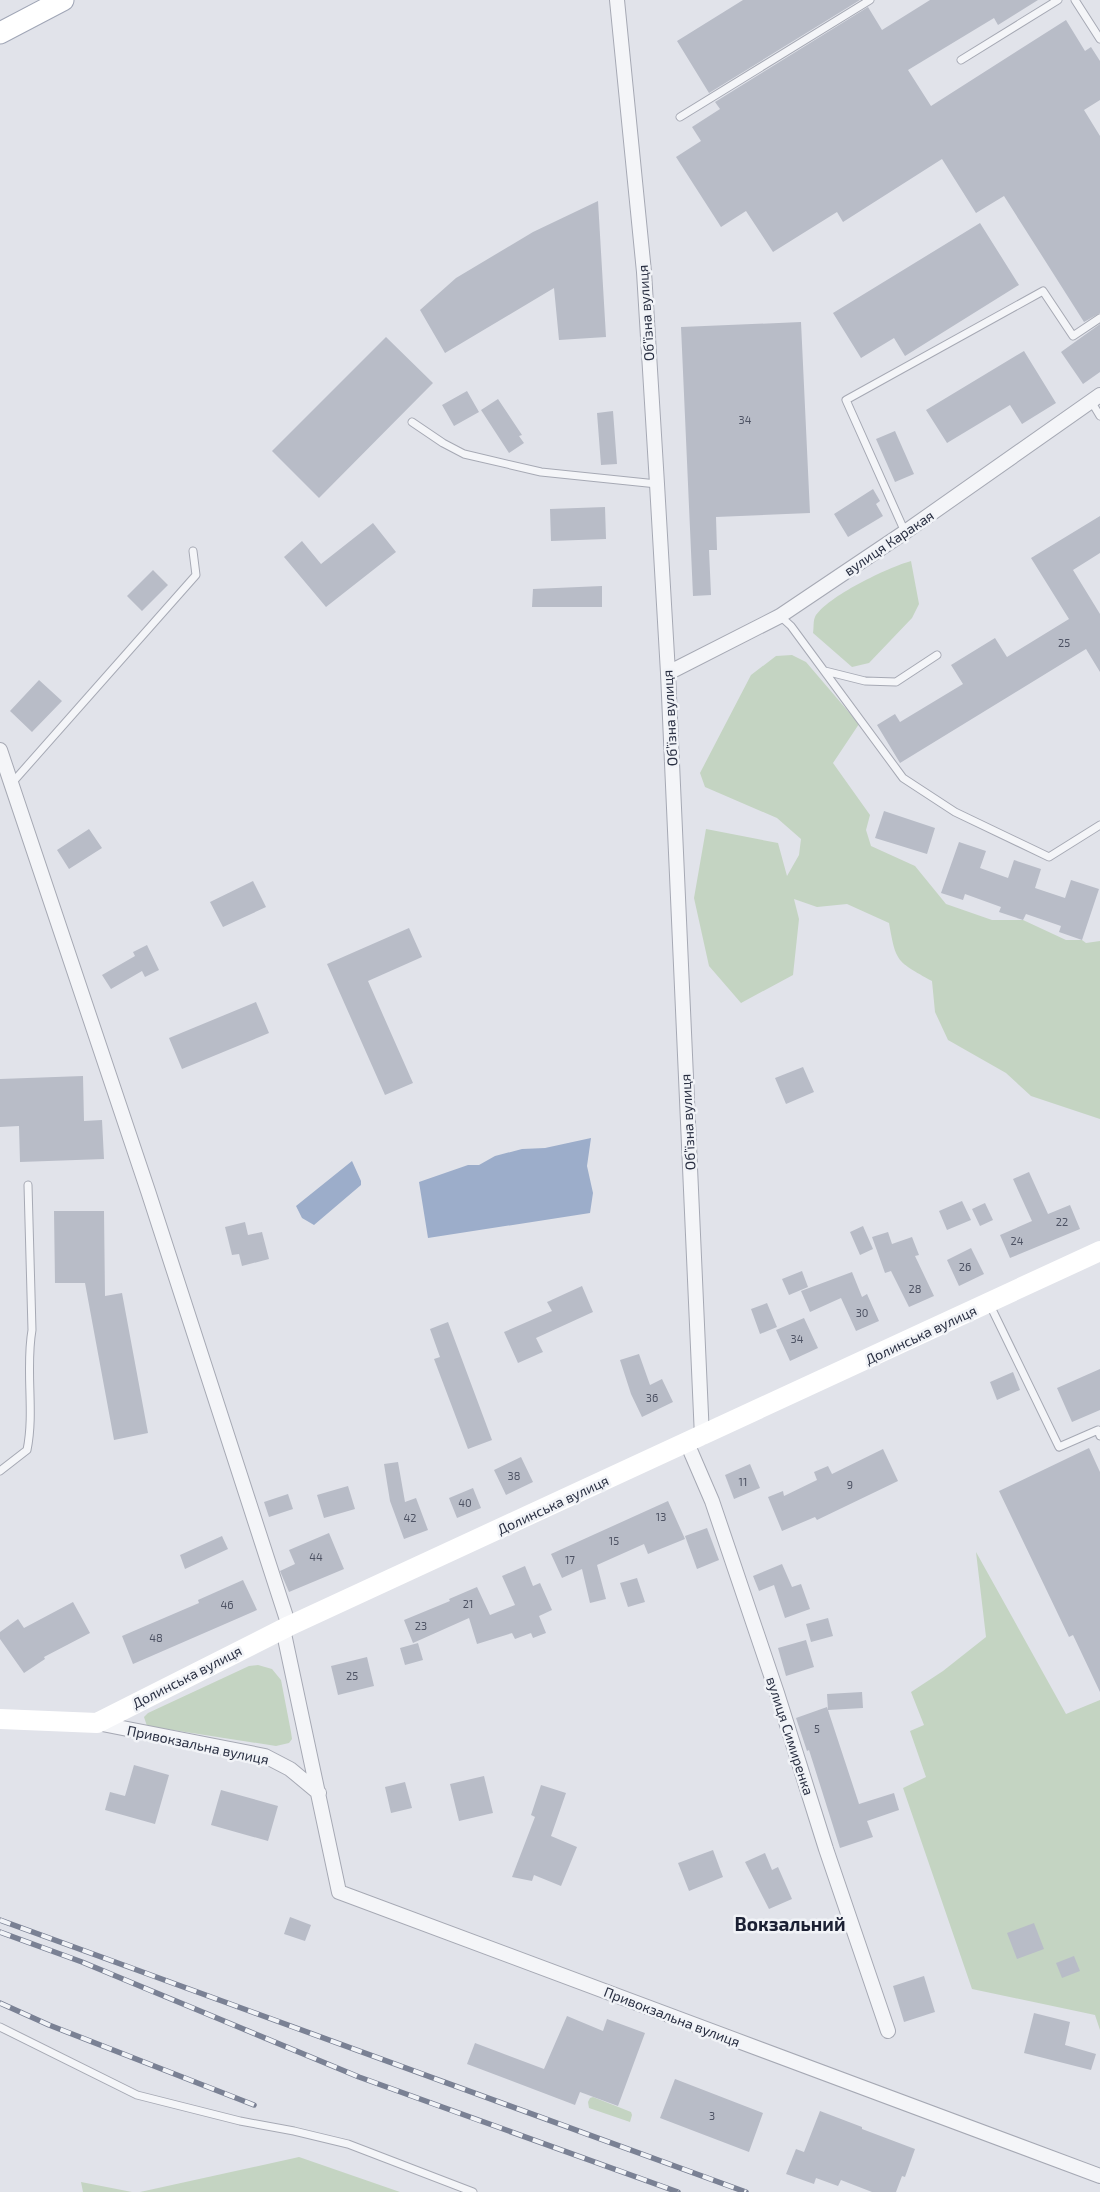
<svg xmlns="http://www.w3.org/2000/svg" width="1100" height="2192" viewBox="0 0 1100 2192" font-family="'Exo 2',sans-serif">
  <rect width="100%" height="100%" fill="#e1e3ea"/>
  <path fill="#c4d4c2" d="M 911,561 L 919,604 L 912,618 L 869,663 L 852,667 L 813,633 C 814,628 813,621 815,617 C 826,597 889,567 911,561 Z
    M 792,655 L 806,662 L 859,724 L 833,763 L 870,815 L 866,830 L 871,846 L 915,866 L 946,904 L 992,920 L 1023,920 L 1066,940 L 1082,940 L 1086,943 L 1100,941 L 1100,1119 L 1031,1096 L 1006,1073 L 948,1040 L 935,1012 L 932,981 C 896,961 896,962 889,923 L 847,904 L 817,907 L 794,899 L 799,919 L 793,975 L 741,1003 L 709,966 L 694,898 L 706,829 L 778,843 L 787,876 L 799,855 L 801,839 L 777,818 L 705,787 L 700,773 L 751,675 L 776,656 Z
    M 976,1552 L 1066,1714 L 1100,1700 L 1100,2030 L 1095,2015 L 972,1989 L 903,1788 L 926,1777 L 910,1731 L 924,1725 L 911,1692 L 943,1671 L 986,1637 Z
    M 258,1665 L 272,1669 L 281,1680 L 291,1732 L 292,1739 L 289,1743 L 276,1746 L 147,1726 L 144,1717 L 148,1713 L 249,1666 Z
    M 593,2097 L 631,2112 L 632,2115 L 630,2122 L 589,2108 L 588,2102 L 590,2098 Z
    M 299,2157 L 400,2192 L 140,2192 Z
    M 81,2182 L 132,2192 L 83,2192 Z"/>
  <path fill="#9cadca" d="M 591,1138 L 587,1166 L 593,1193 L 590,1213 L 428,1238 L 419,1182 L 468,1165 L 479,1165 L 495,1156 L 522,1149 L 545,1148 Z
    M 352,1161 L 361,1181 L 361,1185 L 314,1225 L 302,1218 L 296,1206 Z"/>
  <path fill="#b8bcc7" d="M 743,0 L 860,0 L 709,93 L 677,41 Z
    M 930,0 L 1038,0 L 998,25 L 994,18 L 908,70 L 931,106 L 1066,20 L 1085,51 L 1091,47 L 1100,61 L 1100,100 L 1084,110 L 1100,136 L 1100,313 L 1084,322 L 1004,196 L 976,213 L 942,159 L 843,222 L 837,212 L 773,252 L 746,211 L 721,227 L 676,157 L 701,141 L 692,127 L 720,109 L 715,102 L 868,7 L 882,30 Z
    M 598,201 L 606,337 L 559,340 L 554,288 L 445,353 L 420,310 L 456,278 L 533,232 Z
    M 980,223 L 1019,285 L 905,356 L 894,338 L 861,358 L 833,313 Z
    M 801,322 L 810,513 L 716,517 L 717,550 L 709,550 L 711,595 L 693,596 L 681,327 Z
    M 1100,324 L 1100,372 L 1083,384 L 1061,352 Z
    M 386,337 L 433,383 L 319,498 L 272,451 Z
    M 1024,351 L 1056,403 L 1022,424 L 1010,405 L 947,443 L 926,410 Z
    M 467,391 L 479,412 L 454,426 L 442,405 Z
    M 498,399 L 522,435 L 519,436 L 524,443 L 509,453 L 481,410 Z
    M 613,411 L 617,464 L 601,465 L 597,413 Z
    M 895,431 L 914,474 L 895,482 L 876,439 Z
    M 873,489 L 880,501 L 876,504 L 883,516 L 848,537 L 834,514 Z
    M 605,507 L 606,539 L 551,541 L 550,509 Z
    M 1100,516 L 1100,553 L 1073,570 L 1100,614 L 1100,672 L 1086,649 L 900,763 L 877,725 L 895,714 L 900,722 L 963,684 L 951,665 L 995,638 L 1007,657 L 1069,619 L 1031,558 Z
    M 373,523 L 396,552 L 326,607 L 284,557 L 302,541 L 321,564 Z
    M 153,570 L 168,585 L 142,611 L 127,596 Z
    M 602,586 L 602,607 L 532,607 L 533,589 Z
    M 39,680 L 62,701 L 32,732 L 10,711 Z
    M 884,811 L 935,828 L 927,854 L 875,838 Z
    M 89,829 L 102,848 L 69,869 L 57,850 Z
    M 959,842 L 986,851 L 980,868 L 1008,878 L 1014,860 L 1041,869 L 1035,888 L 1065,898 L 1071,880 L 1099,889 L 1082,940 L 1059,932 L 1061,926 L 1026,914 L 1023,920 L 999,912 L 1001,907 L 965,894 L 963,900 L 941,893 Z
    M 253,881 L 266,907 L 223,927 L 210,902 Z
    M 409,928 L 422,957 L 368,981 L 413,1083 L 385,1095 L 327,964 Z
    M 147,945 L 159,970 L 145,977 L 142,971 L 111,989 L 102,975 L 135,956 L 133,952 Z
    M 256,1002 L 269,1033 L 182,1069 L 169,1038 Z
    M 803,1067 L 814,1092 L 786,1104 L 775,1078 Z
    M 83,1076 L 84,1121 L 102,1120 L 104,1159 L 20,1162 L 19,1126 L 0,1127 L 0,1079 Z
    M 1029,1172 L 1048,1214 L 1070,1205 L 1080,1229 L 1010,1258 L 1000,1235 L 1032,1221 L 1013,1179 Z
    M 962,1201 L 971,1220 L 947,1230 L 939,1211 Z
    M 985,1203 L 993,1220 L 980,1226 L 972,1209 Z
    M 54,1211 L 104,1211 L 105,1296 L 122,1293 L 148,1433 L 114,1440 L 85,1283 L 55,1283 Z
    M 245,1222 L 248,1235 L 262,1232 L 269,1259 L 242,1266 L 239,1254 L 232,1255 L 225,1227 Z
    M 863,1226 L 873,1249 L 860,1255 L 850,1232 Z
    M 888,1232 L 892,1244 L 912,1237 L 919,1255 L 915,1256 L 934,1296 L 909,1307 L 891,1271 L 885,1273 L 872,1237 Z
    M 971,1248 L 984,1274 L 959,1286 L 947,1260 Z
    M 802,1271 L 808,1287 L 789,1295 L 782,1279 Z
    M 852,1272 L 862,1297 L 867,1294 L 879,1321 L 856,1331 L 841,1298 L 810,1312 L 801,1291 Z
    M 582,1286 L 593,1312 L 536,1338 L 543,1352 L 518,1363 L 504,1332 L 552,1311 L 547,1302 Z
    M 767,1303 L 777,1327 L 760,1334 L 751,1309 Z
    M 804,1318 L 818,1348 L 790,1361 L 776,1330 Z
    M 448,1322 L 492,1440 L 468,1449 L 434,1359 L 440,1357 L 430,1329 Z
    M 639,1354 L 650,1385 L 662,1379 L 673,1402 L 642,1417 L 631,1394 L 620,1360 Z
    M 1100,1369 L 1100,1410 L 1072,1422 L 1057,1388 Z
    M 1013,1372 L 1020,1390 L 997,1400 L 990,1382 Z
    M 1089,1448 L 1100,1472 L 1100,1692 L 1073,1635 L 1069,1637 L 999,1491 Z
    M 883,1449 L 898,1481 L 817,1520 L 815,1517 L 782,1531 L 768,1497 L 783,1491 L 784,1496 L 817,1480 L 814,1472 L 828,1466 L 832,1474 Z
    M 521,1457 L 533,1482 L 506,1495 L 494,1470 Z
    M 398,1462 L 405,1502 L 416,1498 L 428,1530 L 404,1539 L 390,1501 L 384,1464 Z
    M 750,1464 L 760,1488 L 734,1499 L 725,1475 Z
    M 348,1486 L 355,1509 L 324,1518 L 317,1495 Z
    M 473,1488 L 481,1508 L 457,1518 L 449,1498 Z
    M 288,1494 L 293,1509 L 269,1517 L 264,1502 Z
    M 668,1501 L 685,1539 L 648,1554 L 644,1544 L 597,1565 L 606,1599 L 590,1603 L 582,1569 L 562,1578 L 551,1554 Z
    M 707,1528 L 719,1560 L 697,1569 L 685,1536 Z
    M 329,1533 L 344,1569 L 289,1592 L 280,1571 L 295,1564 L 289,1550 Z
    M 222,1536 L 228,1549 L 185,1569 L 180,1555 Z
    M 782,1564 L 792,1587 L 801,1584 L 810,1609 L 785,1618 L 774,1585 L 759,1591 L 753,1576 Z
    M 525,1566 L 533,1586 L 540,1583 L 552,1610 L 539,1616 L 546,1633 L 533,1638 L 531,1633 L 515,1639 L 512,1633 L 477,1644 L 469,1618 L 413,1643 L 404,1620 L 450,1601 L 449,1599 L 477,1587 L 490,1615 L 515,1605 L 502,1576 Z
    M 637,1578 L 645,1602 L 628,1607 L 620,1583 Z
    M 243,1580 L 257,1610 L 133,1664 L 122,1636 L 199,1603 L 198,1600 Z
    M 73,1602 L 90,1633 L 44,1657 L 45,1659 L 24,1673 L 0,1639 L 0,1632 L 18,1619 L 24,1628 Z
    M 828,1618 L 833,1636 L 811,1642 L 806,1624 Z
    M 806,1640 L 814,1667 L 786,1676 L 778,1648 Z
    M 418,1643 L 423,1660 L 405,1665 L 400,1648 Z
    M 367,1657 L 374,1686 L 338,1695 L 331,1666 Z
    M 862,1692 L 863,1708 L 828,1710 L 827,1694 Z
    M 827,1707 L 859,1804 L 894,1793 L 899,1810 L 867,1821 L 873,1837 L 840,1848 L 809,1750 L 807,1751 L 796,1718 Z
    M 134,1765 L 169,1775 L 155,1824 L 105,1810 L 110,1792 L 125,1796 Z
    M 484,1776 L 493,1813 L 459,1821 L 450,1784 Z
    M 405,1782 L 412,1808 L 391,1813 L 385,1787 Z
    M 541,1785 L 566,1793 L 551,1836 L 577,1847 L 561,1886 L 534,1875 L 532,1881 L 512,1877 L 535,1817 L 531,1815 Z
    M 221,1790 L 278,1806 L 268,1841 L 211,1825 Z
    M 713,1850 L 723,1877 L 689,1891 L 678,1863 Z
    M 765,1853 L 772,1870 L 778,1867 L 792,1899 L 769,1909 L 745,1862 Z
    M 290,1917 L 311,1925 L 305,1941 L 284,1934 Z
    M 1034,1923 L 1044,1949 L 1017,1959 L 1007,1933 Z
    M 1074,1956 L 1080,1971 L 1062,1978 L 1056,1963 Z
    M 924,1976 L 935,2012 L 904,2022 L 893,1986 Z
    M 1034,2013 L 1070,2022 L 1065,2045 L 1096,2054 L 1091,2070 L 1024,2053 Z
    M 567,2016 L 603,2031 L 607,2019 L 645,2033 L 618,2106 L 580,2092 L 575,2105 L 467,2064 L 475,2043 L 544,2069 Z
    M 675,2079 L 763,2113 L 749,2152 L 660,2118 Z
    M 820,2111 L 862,2127 L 862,2129 L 915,2149 L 905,2177 L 902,2176 L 896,2192 L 872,2192 L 841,2180 L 838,2186 L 816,2178 L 814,2184 L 786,2174 L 796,2149 L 804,2152 Z"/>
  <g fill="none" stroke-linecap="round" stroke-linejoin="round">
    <g stroke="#a6a9b4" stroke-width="9">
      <path id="lane" d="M 1075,0 L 1100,39
        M 961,60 L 1058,0
        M 680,117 L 870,0
        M 1091,401 L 1100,416
        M 412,422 L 443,443 L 464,454 L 541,472 L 657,484
        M 905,532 L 846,400 L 1043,291 L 1073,336 L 1100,318
        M 780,616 L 791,626 L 903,778 L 955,812 L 1049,857 L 1100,825
        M 825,671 L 865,681 L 896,682 L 937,655
        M 12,783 L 196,575 L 193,551
        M 989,1303 L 1059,1447 L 1098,1430 L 1100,1436
        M 0,1471 L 27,1450 C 35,1411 25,1370 32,1330 L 28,1185
        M 0,2027 L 137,2095 L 240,2121 L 294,2131 L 348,2144 L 473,2192"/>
    </g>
    <g stroke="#a6a9b4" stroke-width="16">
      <path id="street" d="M 617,0 L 644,272 L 657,484 L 668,673 L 702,1437
        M 668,673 L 780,616 L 905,532 L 1100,395
        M 0,750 L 148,1191 L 289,1626
        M 687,1443 L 712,1501 L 777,1693 L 826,1849 L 888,2031
        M 283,1629 L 339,1892 L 1100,2176
        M 97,1723 L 265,1756 L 290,1769 L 319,1793"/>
    </g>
    <g stroke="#a0a6b6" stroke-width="23">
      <path id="primary" d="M 0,33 L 63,0"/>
    </g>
    <use href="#lane" stroke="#f4f5f8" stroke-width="7"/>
    <use href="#street" stroke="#f4f5f8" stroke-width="14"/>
    <path stroke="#fff" stroke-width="20" d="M 0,1719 L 97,1723 L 289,1626 L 1100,1251"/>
    <use href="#primary" stroke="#fff" stroke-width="21"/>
    <g stroke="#7a8194" stroke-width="5.5">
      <path id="rail" d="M 0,1920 L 746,2192
        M 0,1932 L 82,1962 L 359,2077 L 678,2192
        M 0,2003 L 49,2025 L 254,2105"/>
    </g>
    <use href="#rail" stroke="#f1f3f7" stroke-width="4" stroke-dasharray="11" stroke-linecap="butt"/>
  </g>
  <g text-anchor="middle" stroke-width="5" stroke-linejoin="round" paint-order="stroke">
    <g font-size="11" fill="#4d5263">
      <text x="745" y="424">34</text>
      <text x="1064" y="647">25</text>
      <text x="1062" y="1226">22</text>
      <text x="1017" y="1245">24</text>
      <text x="965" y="1271">26</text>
      <text x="915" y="1293">28</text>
      <text x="862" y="1317">30</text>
      <text x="797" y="1343">34</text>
      <text x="652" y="1402">36</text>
      <text x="514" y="1480">38</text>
      <text x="743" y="1486">11</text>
      <text x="850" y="1489">9</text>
      <text x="465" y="1507">40</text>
      <text x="661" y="1521">13</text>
      <text x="410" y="1522">42</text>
      <text x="614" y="1545">15</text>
      <text x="316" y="1561">44</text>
      <text x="570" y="1564">17</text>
      <text x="468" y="1608">21</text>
      <text x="227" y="1609">46</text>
      <text x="421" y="1630">23</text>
      <text x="156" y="1642">48</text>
      <text x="352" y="1680">25</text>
      <text x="817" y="1733">5</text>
      <text x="712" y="2120">3</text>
    </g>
    <g font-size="14" fill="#292f42" stroke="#f1f3f7">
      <text transform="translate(646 313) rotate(-94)" y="5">Обʼїзна вулиця</text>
      <text transform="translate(889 543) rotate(-34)" y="5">вулиця Каракая</text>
      <text transform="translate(670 718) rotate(-93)" y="5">Обʼїзна вулиця</text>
      <text transform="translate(688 1122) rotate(-93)" y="5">Обʼїзна вулиця</text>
      <text transform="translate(921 1335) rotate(-25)" y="5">Долинська вулиця</text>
      <text transform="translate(553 1505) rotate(-25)" y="5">Долинська вулиця</text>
      <text transform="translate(187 1677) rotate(-27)" y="5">Долинська вулиця</text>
      <text transform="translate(790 1736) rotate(72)" y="5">вулиця Симиренка</text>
      <text transform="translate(198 1745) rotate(12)" y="5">Привокзальна вулиця</text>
      <text transform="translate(672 2017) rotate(21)" y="5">Привокзальна вулиця</text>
    </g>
    <g font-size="19" font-weight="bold" fill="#1b2033" stroke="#f1f3f7">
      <text x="790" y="1931">Вокзальний</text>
    </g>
  </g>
</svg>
